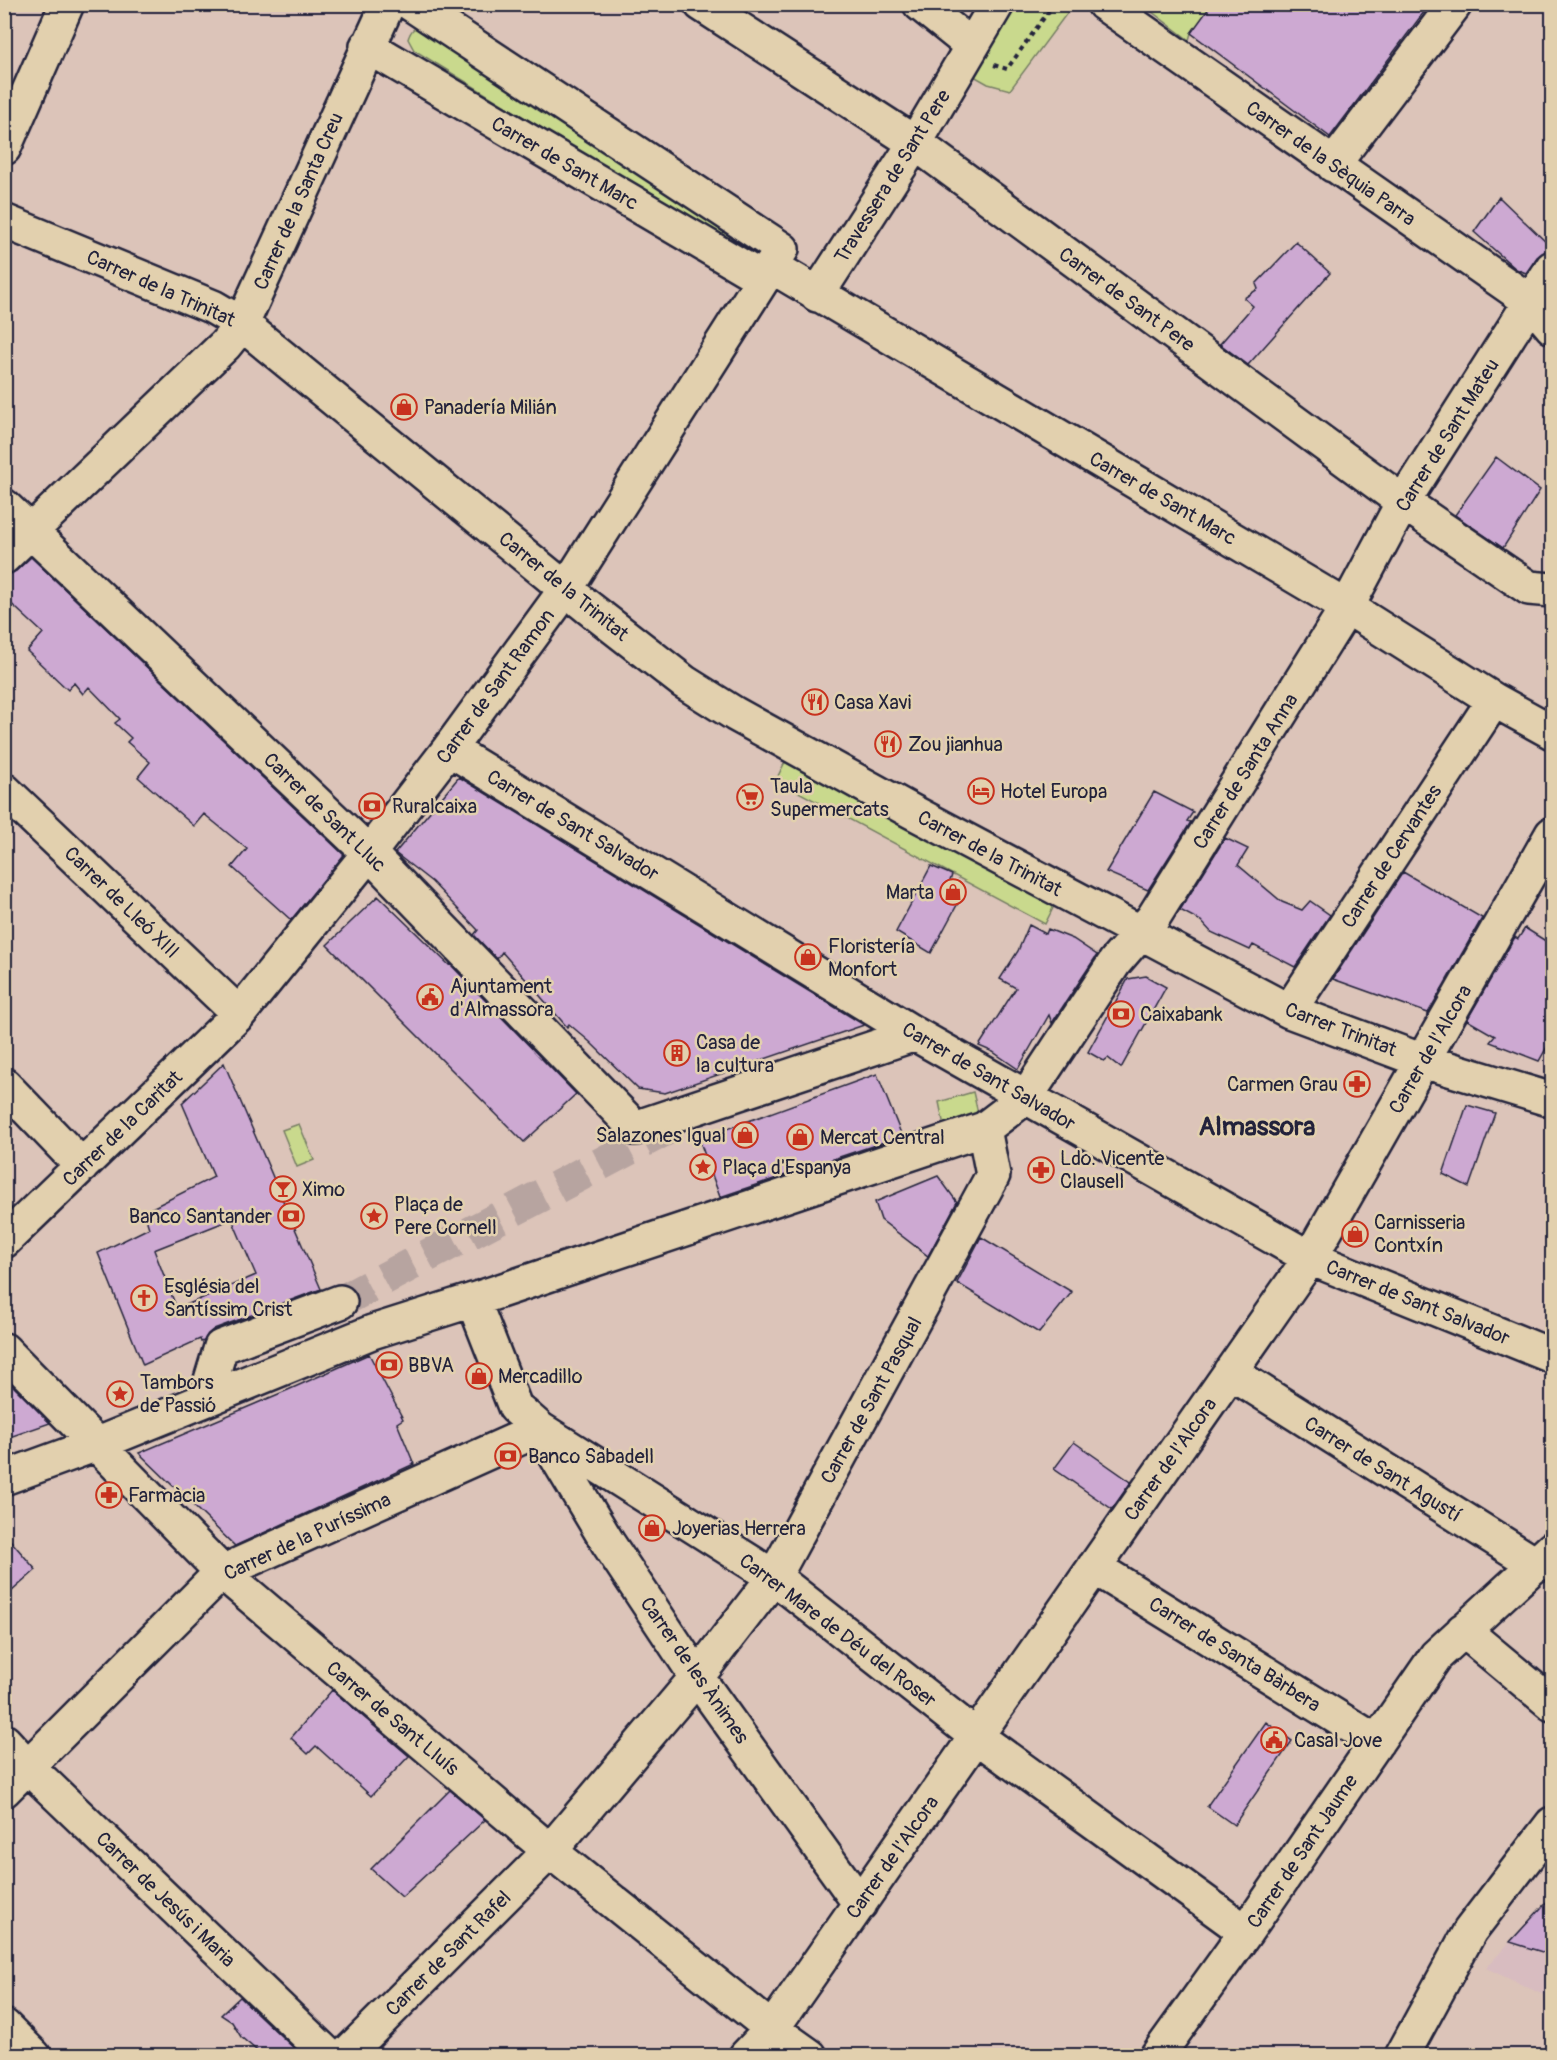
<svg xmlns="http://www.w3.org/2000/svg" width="1557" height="2060" viewBox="0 0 1557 2060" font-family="Pangolin,sans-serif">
  <rect width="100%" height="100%" fill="#dcc4b9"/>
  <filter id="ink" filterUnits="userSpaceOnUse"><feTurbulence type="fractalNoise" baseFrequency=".0167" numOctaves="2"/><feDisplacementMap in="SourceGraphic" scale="12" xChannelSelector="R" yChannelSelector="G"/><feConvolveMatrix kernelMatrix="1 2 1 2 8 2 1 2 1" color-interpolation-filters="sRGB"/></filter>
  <g filter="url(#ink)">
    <path fill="#d8bcc0" d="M 1552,1896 L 1552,1999 L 1486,1968 Z"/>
    <path fill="#c9d98d" stroke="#767e64" stroke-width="1.5" d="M 1009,5 L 1073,5 L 1010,90 L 988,84 L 965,71 Z
      M 1143,5 L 1212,5 L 1191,33 L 1189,40 Z
      M 425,25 L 765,256 L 754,258 L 414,50 L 408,39 C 411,29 415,27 425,25 Z
      M 785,762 L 1054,906 L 1045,924 L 776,780 Z
      M 973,1092 L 978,1113 L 944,1126 L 939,1102 Z
      M 299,1124 L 314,1160 L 297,1167 L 282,1130 Z"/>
    <path fill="#cda9d2" stroke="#22223b" stroke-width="1.5" fill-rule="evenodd" d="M 1212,4 L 1430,4 L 1330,137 L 1191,33 Z
      M 1499,197 L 1550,246 L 1548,250 L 1537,257 L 1526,273 L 1516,269 L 1474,232 Z
      M 1296,242 L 1330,273 L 1248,365 L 1220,344 L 1253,306 L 1244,298 L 1258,289 L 1256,284 Z
      M 1496,457 L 1540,490 L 1503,548 L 1455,515 Z
      M 31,557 L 344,855 L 291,920 L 232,867 L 247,849 L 204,814 L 194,826 L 138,777 L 150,762 L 127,742 L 131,738 L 115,723 L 120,719 L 89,687 L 83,694 L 74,683 L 68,690 L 27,651 L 43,633 L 4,597 L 4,575 L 16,571 Z
      M 459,777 L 864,1025 L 665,1093 L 638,1089 L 590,1042 L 569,1024 L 567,1027 L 502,952 L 497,959 L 474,935 L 478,930 L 432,882 L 395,853 Z
      M 1154,792 L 1193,812 L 1187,821 L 1191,822 L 1148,890 L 1106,872 Z
      M 1225,838 L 1248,849 L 1238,865 L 1282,902 L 1302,910 L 1310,901 L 1330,915 L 1295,967 L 1253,945 L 1250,950 L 1211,932 L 1201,921 L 1180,910 Z
      M 931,866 L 952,875 L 948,887 L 964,892 L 931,953 L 896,932 Z
      M 1403,872 L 1482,918 L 1428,1013 L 1333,979 Z
      M 378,896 L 449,965 L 450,964 L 576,1094 L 524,1142 L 327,945 Z
      M 1029,925 L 1046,934 L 1048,929 L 1073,939 L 1097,955 L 1052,1023 L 1049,1015 L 1018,1069 L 993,1052 L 979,1046 L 1016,988 L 1000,979 L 1018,951 Z
      M 1525,928 L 1552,945 L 1552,1038 L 1539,1061 L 1490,1042 L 1495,1036 L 1467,1020 L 1515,937 L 1518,939 Z
      M 1146,976 L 1166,987 L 1121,1068 L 1108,1058 L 1104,1061 L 1088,1052 L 1128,979 Z
      M 224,1063 L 321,1289 L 214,1329 L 208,1334 L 204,1341 L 201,1342 L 200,1339 L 143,1365 L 98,1253 L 149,1228 L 144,1212 L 214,1177 L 182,1103 ZM 232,1219 L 256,1275 L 177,1309 L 154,1250 Z
      M 877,1074 L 902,1136 L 720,1197 L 699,1139 Z
      M 1467,1105 L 1495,1113 L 1469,1187 L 1443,1174 Z
      M 938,1176 L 957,1202 L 928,1256 L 881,1220 L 875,1202 Z
      M 981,1237 L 1072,1292 L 1039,1333 L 957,1283 Z
      M 369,1354 L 403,1419 L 397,1423 L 414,1464 L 235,1546 L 139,1453 L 288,1390 Z
      M 4,1377 L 50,1423 L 4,1439 Z
      M 1074,1442 L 1131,1482 L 1112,1509 L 1054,1469 Z
      M 4,1533 L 36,1570 L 4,1598 Z
      M 332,1690 L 409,1756 L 371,1796 L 316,1746 L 308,1754 L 291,1738 Z
      M 1266,1722 L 1292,1741 L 1234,1825 L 1207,1806 Z
      M 450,1790 L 485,1820 L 402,1897 L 371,1869 Z
      M 1552,1896 L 1552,1955 L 1510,1942 Z
      M 240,1997 L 301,2055 L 262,2055 L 241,2037 L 232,2022 L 221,2015 Z"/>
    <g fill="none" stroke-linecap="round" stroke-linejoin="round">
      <path stroke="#b7a4a0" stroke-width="33" stroke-dasharray="33 16" stroke-linecap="butt" d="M 340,1302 L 676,1124"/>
      <g stroke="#22223b" stroke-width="38">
        <path id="minor" d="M 701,4 L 915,143 L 1403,502 L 1529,588 L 1552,590
          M 920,4 L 972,46
          M 1104,4 L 1531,302 L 1552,327
          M 367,46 L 763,279
          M 4,148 L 67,4
          M 1333,165 L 1455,4
          M 4,221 L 213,307 L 242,324 L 589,608 L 684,682 L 735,714 L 911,811 L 1289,1011 L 1423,1061 L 1552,1100
          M 771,266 L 1347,607 L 1494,700 L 1552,732
          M 817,295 L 915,143 L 997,4
          M 4,506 L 369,853 L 635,1128 L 915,1034
          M 4,557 L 225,345 L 242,324 L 388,4
          M 449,749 L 915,1034 L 1310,1258 L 1552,1356
          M 4,790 L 239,1014
          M 1289,1011 L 1494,700
          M 4,1085 L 82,1166
          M 4,1241 L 239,1014 L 369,853 L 449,749 L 566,589 L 782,249 L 411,4
          M 473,1300 L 515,1407 L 540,1429 L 774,1577 L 976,1736 L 1246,1932
          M 4,1350 L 222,1572 L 550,1851 L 772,2029 L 810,2056
          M 1230,1372 L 1537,1565
          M 205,1400 L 221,1347 L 340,1302
          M 544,1436 L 608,1543 L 697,1677 L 860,1904
          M 4,1478 L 97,1444 L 372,1332 L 473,1300 L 984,1129 L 1026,1097 L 1115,962 L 1153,918 L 1347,607 L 1403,502 L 1552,268
          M 1094,1567 L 1377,1742
          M 1463,1630 L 1552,1704
          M 4,1741 L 28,1767 L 329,2056
          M 4,1790 L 222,1572 L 540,1429
          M 4,2026 L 34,2056
          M 345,2056 L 550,1851 L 697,1677 L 774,1577 L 993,1175 L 984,1129
          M 746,2056 L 772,2029 L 1310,1258 L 1552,834
          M 1157,2056 L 1246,1932 L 1436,1656 L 1552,1549
          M 1402,2056 L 1470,1931 L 1552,1824"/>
      </g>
      <path stroke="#22223b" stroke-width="4" stroke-dasharray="4.5 4.5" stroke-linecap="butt" d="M 994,65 L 1007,69 L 1054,4"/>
      <use href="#minor" stroke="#e2d0ae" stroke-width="33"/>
    </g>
  </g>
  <defs>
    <g id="shop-ring" transform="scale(1.35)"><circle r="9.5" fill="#e2d0ae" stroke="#c8321e" stroke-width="1.5"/><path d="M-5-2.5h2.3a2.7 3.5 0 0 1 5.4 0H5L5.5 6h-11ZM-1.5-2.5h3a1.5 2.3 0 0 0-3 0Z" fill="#c8321e"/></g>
    <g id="restaurant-ring" transform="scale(1.35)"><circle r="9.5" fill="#e2d0ae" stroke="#c8321e" stroke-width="1.5"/><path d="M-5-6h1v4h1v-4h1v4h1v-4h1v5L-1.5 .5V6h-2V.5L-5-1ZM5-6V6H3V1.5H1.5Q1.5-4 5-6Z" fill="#c8321e"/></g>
    <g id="hotel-ring" transform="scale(1.35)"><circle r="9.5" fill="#e2d0ae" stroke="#c8321e" stroke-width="1.5"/><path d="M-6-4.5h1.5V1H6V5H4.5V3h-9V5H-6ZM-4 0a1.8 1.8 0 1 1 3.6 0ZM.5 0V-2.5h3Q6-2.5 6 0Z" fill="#c8321e"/></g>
    <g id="supermarket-ring" transform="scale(1.35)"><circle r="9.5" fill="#e2d0ae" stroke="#c8321e" stroke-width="1.5"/><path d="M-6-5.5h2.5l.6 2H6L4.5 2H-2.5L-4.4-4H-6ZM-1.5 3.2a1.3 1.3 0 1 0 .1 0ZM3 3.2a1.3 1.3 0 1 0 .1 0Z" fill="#c8321e"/></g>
    <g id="bank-ring" transform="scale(1.35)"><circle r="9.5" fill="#e2d0ae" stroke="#c8321e" stroke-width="1.5"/><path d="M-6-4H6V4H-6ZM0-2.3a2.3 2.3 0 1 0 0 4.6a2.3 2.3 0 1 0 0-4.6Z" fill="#c8321e"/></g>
    <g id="civic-ring" transform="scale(1.35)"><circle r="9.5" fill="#e2d0ae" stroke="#c8321e" stroke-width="1.5"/><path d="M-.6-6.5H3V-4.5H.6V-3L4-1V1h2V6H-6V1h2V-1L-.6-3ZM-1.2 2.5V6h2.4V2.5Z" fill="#c8321e"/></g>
    <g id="building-ring" transform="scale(1.35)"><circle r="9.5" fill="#e2d0ae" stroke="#c8321e" stroke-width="1.5"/><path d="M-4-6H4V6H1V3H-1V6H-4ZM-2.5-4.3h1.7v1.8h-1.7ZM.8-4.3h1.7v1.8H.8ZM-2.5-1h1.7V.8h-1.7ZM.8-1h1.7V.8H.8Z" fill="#c8321e"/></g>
    <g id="pharmacy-ring" transform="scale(1.35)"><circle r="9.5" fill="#e2d0ae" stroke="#c8321e" stroke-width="1.5"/><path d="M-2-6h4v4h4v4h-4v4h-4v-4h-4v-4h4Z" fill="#c8321e"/></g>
    <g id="sight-ring" transform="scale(1.35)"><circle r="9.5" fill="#e2d0ae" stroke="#c8321e" stroke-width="1.5"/><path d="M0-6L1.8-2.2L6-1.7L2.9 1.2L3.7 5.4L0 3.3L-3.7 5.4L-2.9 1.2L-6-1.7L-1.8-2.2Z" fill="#c8321e"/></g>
    <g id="bar-ring" transform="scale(1.35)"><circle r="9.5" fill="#e2d0ae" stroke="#c8321e" stroke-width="1.5"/><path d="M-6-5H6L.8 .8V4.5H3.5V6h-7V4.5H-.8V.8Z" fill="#c8321e"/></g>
    <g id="church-ring" transform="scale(1.35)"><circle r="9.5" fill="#e2d0ae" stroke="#c8321e" stroke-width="1.5"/><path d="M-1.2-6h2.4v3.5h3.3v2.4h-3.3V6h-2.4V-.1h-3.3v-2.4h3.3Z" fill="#c8321e"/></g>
  </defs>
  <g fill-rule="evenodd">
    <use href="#shop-ring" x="404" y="407"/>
    <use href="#restaurant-ring" x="815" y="702"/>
    <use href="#restaurant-ring" x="888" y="744"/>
    <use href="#hotel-ring" x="981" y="791"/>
    <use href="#supermarket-ring" x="750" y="797"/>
    <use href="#bank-ring" x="372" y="806"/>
    <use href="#shop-ring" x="953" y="892"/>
    <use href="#shop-ring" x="808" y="957"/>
    <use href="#civic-ring" x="430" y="997"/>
    <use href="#bank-ring" x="1121" y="1014"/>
    <use href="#building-ring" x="677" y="1053"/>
    <use href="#pharmacy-ring" x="1357" y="1084"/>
    <use href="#shop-ring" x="745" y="1135"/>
    <use href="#shop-ring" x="800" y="1137"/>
    <use href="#sight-ring" x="703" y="1167"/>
    <use href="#pharmacy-ring" x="1041" y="1170"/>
    <use href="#bar-ring" x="283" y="1189"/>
    <use href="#bank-ring" x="291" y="1216"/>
    <use href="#sight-ring" x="374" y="1216"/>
    <use href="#shop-ring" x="1355" y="1234"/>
    <use href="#church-ring" x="144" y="1298"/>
    <use href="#bank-ring" x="389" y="1365"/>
    <use href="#shop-ring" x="479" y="1376"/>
    <use href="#sight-ring" x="120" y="1394"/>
    <use href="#bank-ring" x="508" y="1456"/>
    <use href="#pharmacy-ring" x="109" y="1495"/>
    <use href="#shop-ring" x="652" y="1528"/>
    <use href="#civic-ring" x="1274" y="1740"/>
  </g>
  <g text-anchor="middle" stroke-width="5" stroke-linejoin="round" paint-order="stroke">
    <g font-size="20" fill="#22223b" stroke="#e2d0ae">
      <text transform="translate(565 163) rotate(30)" y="7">Carrer de Sant Marc</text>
      <text transform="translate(1331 163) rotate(35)" y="7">Carrer de la Sèquia Parra</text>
      <text transform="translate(892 176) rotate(-58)" y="7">Travessera de Sant Pere</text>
      <text transform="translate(298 201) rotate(-66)" y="7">Carrer de la Santa Creu</text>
      <text transform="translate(161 288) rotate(24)" y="7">Carrer de la Trinitat</text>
      <text transform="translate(1127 299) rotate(36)" y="7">Carrer de Sant Pere</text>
      <text transform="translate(1447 435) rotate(-58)" y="7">Carrer de Sant Mateu</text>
      <text transform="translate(1163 498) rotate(30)" y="7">Carrer de Sant Marc</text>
      <text transform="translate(564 586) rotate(39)" y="7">Carrer de la Trinitat</text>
      <text transform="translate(495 686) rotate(-54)" y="7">Carrer de Sant Ramon</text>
      <text transform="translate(1245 771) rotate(-58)" y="7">Carrer de Santa Anna</text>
      <text transform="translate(325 812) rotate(44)" y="7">Carrer de Sant Lluc</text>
      <text transform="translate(573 825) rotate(31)" y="7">Carrer de Sant Salvador</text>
      <text transform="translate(990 853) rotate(28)" y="7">Carrer de la Trinitat</text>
      <text transform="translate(1391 856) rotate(-57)" y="7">Carrer de Cervantes</text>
      <text transform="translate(122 902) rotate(44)" y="7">Carrer de Lleó XIII</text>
      <text transform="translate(1341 1029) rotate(21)" y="7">Carrer Trinitat</text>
      <text transform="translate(1430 1049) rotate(-60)" y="7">Carrer de l'Alcora</text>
      <text transform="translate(989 1076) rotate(30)" y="7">Carrer de Sant Salvador</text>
      <text transform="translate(122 1128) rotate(-44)" y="7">Carrer de la Caritat</text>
      <text transform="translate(1418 1302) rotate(22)" y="7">Carrer de Sant Salvador</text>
      <text transform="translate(871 1400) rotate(-61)" y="7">Carrer de Sant Pasqual</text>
      <text transform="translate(1170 1459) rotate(-55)" y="7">Carrer de l'Alcora</text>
      <text transform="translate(1383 1469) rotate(32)" y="7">Carrer de Sant Agustí</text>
      <text transform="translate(307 1536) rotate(-25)" y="7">Carrer de la Puríssima</text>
      <text transform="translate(838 1630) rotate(37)" y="7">Carrer Mare de Déu del Roser</text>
      <text transform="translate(1235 1654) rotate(32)" y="7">Carrer de Santa Bàrbera</text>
      <text transform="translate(695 1670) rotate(55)" y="7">Carrer de les Ànimes</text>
      <text transform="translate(393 1718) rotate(40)" y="7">Carrer de Sant Lluís</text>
      <text transform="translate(1302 1851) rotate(-56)" y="7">Carrer de Sant Jaume</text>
      <text transform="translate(892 1857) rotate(-55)" y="7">Carrer de l'Alcora</text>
      <text transform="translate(166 1899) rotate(44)" y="7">Carrer de Jesús i Maria</text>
      <text transform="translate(448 1953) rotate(-45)" y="7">Carrer de Sant Rafel</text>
    </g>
    <g font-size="20" fill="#22223b" stroke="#e2d0ae" text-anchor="start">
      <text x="424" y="414">Panadería Milián</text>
      <text x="834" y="709">Casa Xavi</text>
      <text x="908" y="751">Zou jianhua</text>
      <text x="770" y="793">Taula<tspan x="770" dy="23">Supermercats</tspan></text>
      <text x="1000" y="798">Hotel Europa</text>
      <text x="392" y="813">Ruralcaixa</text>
      <text x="934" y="899" text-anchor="end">Marta</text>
      <text x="828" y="953">Floristería<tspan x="828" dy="23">Monfort</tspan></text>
      <text x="450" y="993">Ajuntament<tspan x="450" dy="23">d'Almassora</tspan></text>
      <text x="1140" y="1021">Caixabank</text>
      <text x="696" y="1049">Casa de<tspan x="696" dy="23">la cultura</tspan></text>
      <text x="1338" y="1091" text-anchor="end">Carmen Grau</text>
      <text x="726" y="1142" text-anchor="end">Salazones Igual</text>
      <text x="820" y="1144">Mercat Central</text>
      <text x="1060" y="1165">Ldo. Vicente<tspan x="1060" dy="23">Clausell</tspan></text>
      <text x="722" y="1174">Plaça d'Espanya</text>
      <text x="302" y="1196">Ximo</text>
      <text x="394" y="1211">Plaça de<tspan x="394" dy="23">Pere Cornell</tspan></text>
      <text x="272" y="1223" text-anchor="end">Banco Santander</text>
      <text x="1374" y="1229">Carnisseria<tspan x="1374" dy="23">Contxín</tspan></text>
      <text x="164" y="1293">Església del<tspan x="164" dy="23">Santíssim Crist</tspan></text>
      <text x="408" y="1372">BBVA</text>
      <text x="498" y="1383">Mercadillo</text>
      <text x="140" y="1389">Tambors<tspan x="140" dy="23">de Passió</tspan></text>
      <text x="528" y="1463">Banco Sabadell</text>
      <text x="128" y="1502">Farmàcia</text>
      <text x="672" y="1535">Joyerias Herrera</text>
      <text x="1294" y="1747">Casal Jove</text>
    </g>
    <g font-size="26" font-weight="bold" fill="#22223b" stroke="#e2d0ae">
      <text x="1257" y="1135">Almassora</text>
    </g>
  </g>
  <rect width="1557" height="2060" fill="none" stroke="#e2d0ae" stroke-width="24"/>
  <rect x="12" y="12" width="1533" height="2036" fill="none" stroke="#22223b" stroke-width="2" filter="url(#ink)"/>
</svg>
